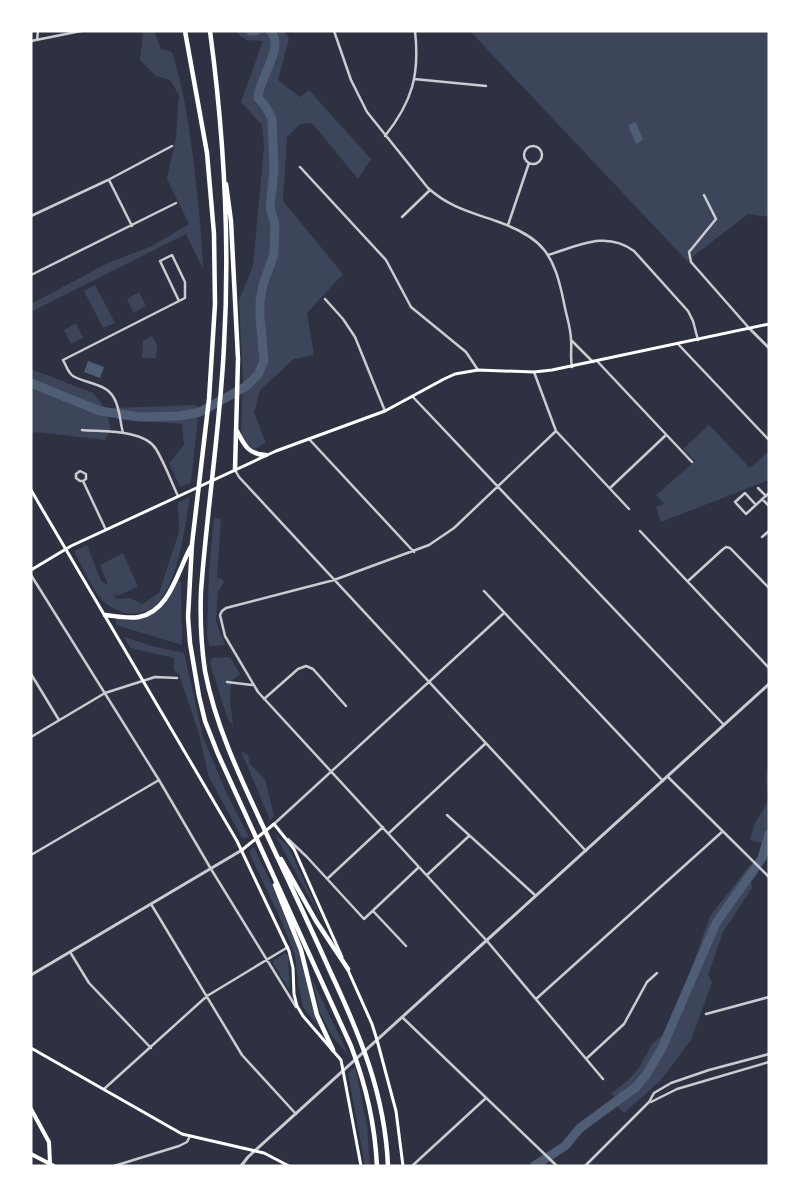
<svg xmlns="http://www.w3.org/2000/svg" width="800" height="1197" viewBox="0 0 800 1197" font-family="'Sofia Sans Condensed',sans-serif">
  <rect width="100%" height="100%" fill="#2d3142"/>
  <path fill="#3c4559" d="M 143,31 L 154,31 L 161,49 L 172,52 C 184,89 189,126 194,165 C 198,200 202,234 203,269 L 186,234 L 33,311 L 31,304 L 108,263 L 152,246 L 189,224 L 167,179 L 176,137 L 179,95 L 170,80 L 156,76 L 140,60 Z
    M 234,31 L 284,31 L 289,39 L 278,80 L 300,97 L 309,90 L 371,159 L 358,179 L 312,123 L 300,124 L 287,137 L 283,201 L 343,274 L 307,313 L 314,355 L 294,359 L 260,390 L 254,413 L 266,443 L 254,449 L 244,442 L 241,431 L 243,382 L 239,300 L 253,266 L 264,147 L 262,125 L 241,102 L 263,41 L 246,40 Z
    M 470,31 L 769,31 L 769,217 L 748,214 L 687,261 Z
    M 95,285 L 115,323 L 103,328 L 84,291 Z
    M 139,292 L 146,306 L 134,313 L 127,299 Z
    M 76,323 L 83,338 L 71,344 L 64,330 Z
    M 152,336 L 157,345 L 156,358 L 142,358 L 143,341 Z
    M 31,369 L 93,393 L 106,409 L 111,430 L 105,440 L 36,432 L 31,434 Z
    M 196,405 L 199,407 L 191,483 L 180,487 L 169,463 L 184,445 L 182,424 L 123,420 L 116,418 L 113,408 Z
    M 709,425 L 750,468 L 769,451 L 769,480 L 661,522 L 656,507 L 664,504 L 656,495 L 695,461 L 683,449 Z
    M 190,497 C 185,527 179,579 158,603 C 153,609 145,612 138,613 C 125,616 113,609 103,601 C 95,593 80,563 74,551 L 87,545 L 101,581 L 108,585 L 100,565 L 123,553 L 138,587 L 116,596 L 113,593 L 116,599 L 130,598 L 142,604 L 159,593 L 179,532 L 178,502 Z
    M 214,518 L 221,519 L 217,578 L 222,579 L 224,582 L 218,592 L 216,621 L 225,645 L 209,646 L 207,634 L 209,570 Z
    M 178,580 L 181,583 L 182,645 L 116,625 L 116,619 C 153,619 162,613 178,580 Z
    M 124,637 L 152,646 L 184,653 L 203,737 L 226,792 L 249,837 L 242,838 L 209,777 L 198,730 L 179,675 L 174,670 L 174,658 L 130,648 Z
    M 230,657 L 240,674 L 231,681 L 230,700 L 233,726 L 227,717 L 210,663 L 212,658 Z
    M 241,751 L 248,755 L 250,764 L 265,779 L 274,816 L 270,820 Z
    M 769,761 L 769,850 L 761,843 L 750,840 L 755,823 L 767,803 L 768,795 L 766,779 Z
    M 274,833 L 288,846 L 324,924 Z
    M 254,847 C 270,882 288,917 300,954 C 309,981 309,1004 323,1032 L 303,1007 L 298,984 L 295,955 L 280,918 L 249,852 Z
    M 750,865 L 758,873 L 751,882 L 752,888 L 723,932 L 708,975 L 712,983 L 691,1040 L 661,1080 L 624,1113 L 617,1106 L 612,1093 L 628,1080 L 639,1068 L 652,1044 L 664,1034 L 683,992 L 710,916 Z
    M 285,953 L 288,955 L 290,991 L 273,963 L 274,960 Z
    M 312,979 L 349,1056 L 332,1036 L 320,1013 Z
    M 355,1067 L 367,1125 L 370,1166 L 365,1166 L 348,1073 Z"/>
  <path fill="#4f5d75" d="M 636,122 L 643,140 L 636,144 L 628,125 Z
    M 88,361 L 104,367 L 100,378 L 84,372 Z"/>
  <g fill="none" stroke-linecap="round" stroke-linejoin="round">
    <path stroke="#4f5d75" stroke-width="9" d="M 250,31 L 256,31
      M 31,383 L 100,411 L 140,417 L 180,416 L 200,412 L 245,387 L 258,375 L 264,361 L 260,317 L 260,302 L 263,285 L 274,254 L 275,224 L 270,208 L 274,170 L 272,119 L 266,107 L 258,98 C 258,80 286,46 270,31
      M 534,1166 L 565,1146 L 580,1128 L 636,1087 L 646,1075 L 662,1048 L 716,923 L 762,858 L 769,834"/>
    <path stroke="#caccd0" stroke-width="2.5" d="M 334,31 L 351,80 L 367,112 L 428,188 C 449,207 470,212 496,221 C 544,238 554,254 564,303 C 566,315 571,328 571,340 C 572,349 570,358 572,367
      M 37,40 L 38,31
      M 31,41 L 81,31
      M 414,79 L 486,86
      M 385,136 C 412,102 420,75 415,31
      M524 155a9 9 0 1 1 18 0a9 9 0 1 1-18 0Z
      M 300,167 L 386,260 L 411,307 L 466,352 L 478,370
      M 109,180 L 132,226
      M 704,195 L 716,219 L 689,252 L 691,262 L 749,328
      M 31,216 L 108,180 L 172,146
      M 402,217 L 430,190
      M 508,225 L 529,163
      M 548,255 C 578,246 606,230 634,251 L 688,311 L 693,321 L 698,340
      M 31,275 L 176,203
      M 325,299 L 343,319 L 355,337 L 385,411
      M 571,340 L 593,362
      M 678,344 L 769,440
      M 597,361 L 692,462
      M 534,372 L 556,431 L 629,509
      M 412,396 L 724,725
      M 82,430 C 102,432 144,429 156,449 C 165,464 171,481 178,496
      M 556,431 L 454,528 L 429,545 L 334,580 L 226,608 L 222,611 L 220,615 L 225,636 L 258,692 L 487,941 L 603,1079
      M 123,433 C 120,422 120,408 114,398 C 106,383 87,384 73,376 C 68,373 66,365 63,360 L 179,301 L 160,261 L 172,255 L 185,282 L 185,298 L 179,301
      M 309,439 L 414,552
      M 235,470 L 239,477 L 586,851
      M 83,481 L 86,479 L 86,474 L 80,471 L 76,474 L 76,478 L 80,481 L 83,481 L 106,530
      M 610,488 L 666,435
      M 758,488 L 766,496
      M 762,499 L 769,506
      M 756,505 L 745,493 L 735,502 L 746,514 L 769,493
      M 640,531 L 769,668
      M 762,537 L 769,531
      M 31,575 L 159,780 L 211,869 L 296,1007
      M 688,581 L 722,550 L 726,547 L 730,548 L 769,588
      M 484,591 L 663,781
      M 31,674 L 59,720
      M 227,682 L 252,685
      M 264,699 L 298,669 L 306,666 L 313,669 L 346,706
      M 31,737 L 105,693 L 155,677 L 177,678
      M 668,777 L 769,877
      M 447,815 L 536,896
      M 274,824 L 504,613
      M 389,833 L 486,743
      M 288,839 L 307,857 L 364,919 L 419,867
      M 31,855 L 159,780
      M 427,875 L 469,836
      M 327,879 L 383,827
      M 151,904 L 242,1055 L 296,1114
      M 373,911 L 406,946
      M 70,952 L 89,983 L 151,1048
      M 536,999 L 723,831
      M 706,1014 L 769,997
      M 402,1017 L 557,1166
      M 586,1059 L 624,1024 L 647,982 L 657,973
      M 104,1089 L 207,996 L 288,947
      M 651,1102 L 677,1089 L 769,1062
      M 114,1166 L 179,1146 L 187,1142 L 190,1136
      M 412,1166 L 486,1098
      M 585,1166 L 649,1102 L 654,1093 L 671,1083 L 709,1070 L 769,1054"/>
    <path stroke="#caccd0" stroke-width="3" d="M 750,329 L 769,348
      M 31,975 L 242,850
      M 241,1166 L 248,1157 L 769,684"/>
    <path stroke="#fff" stroke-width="3" d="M 31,490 L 237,841 L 289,951 L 293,968 L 294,994 L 297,1006 L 303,1016 L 341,1060 L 361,1166
      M 31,570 L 71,546 L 192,490 L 276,451 L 385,411 L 444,379 L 455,374 L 478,370 L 534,372 L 552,370 L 769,324
      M 242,850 L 274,824 L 294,849 L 342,957
      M 347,968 L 372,1024 L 377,1040 L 396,1111 L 403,1166
      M 31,1048 L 182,1134 L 264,1153 L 289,1166"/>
    <path stroke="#fff" stroke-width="4" d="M 31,1109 L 49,1142 L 50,1163
      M 31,1154 L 54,1166"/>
    <path stroke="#fff" stroke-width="4.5" d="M 185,31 L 207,153 L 214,234 L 215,304 L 209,399 L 192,544 L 188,617 L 190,643 L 199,696 L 205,721 L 218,754 L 351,1046 C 366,1085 375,1124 377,1166
      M 210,31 C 224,135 230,241 224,346 C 220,428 207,509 201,591 C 200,618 201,644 205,671 C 216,729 243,783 268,837 C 289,882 310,926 330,971 C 360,1035 385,1094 388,1166
      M 226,184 L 231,221 L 238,359 L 235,470
      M 237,431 C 244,445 249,455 266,455
      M 105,615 C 116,616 128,619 139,617 C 171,611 178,568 192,545
      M 281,859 L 316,921 L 348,969
      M 275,885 L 301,950 L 317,1015 L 333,1050"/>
  </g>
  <rect width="800" height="1197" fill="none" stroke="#ffffff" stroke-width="65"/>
</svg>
